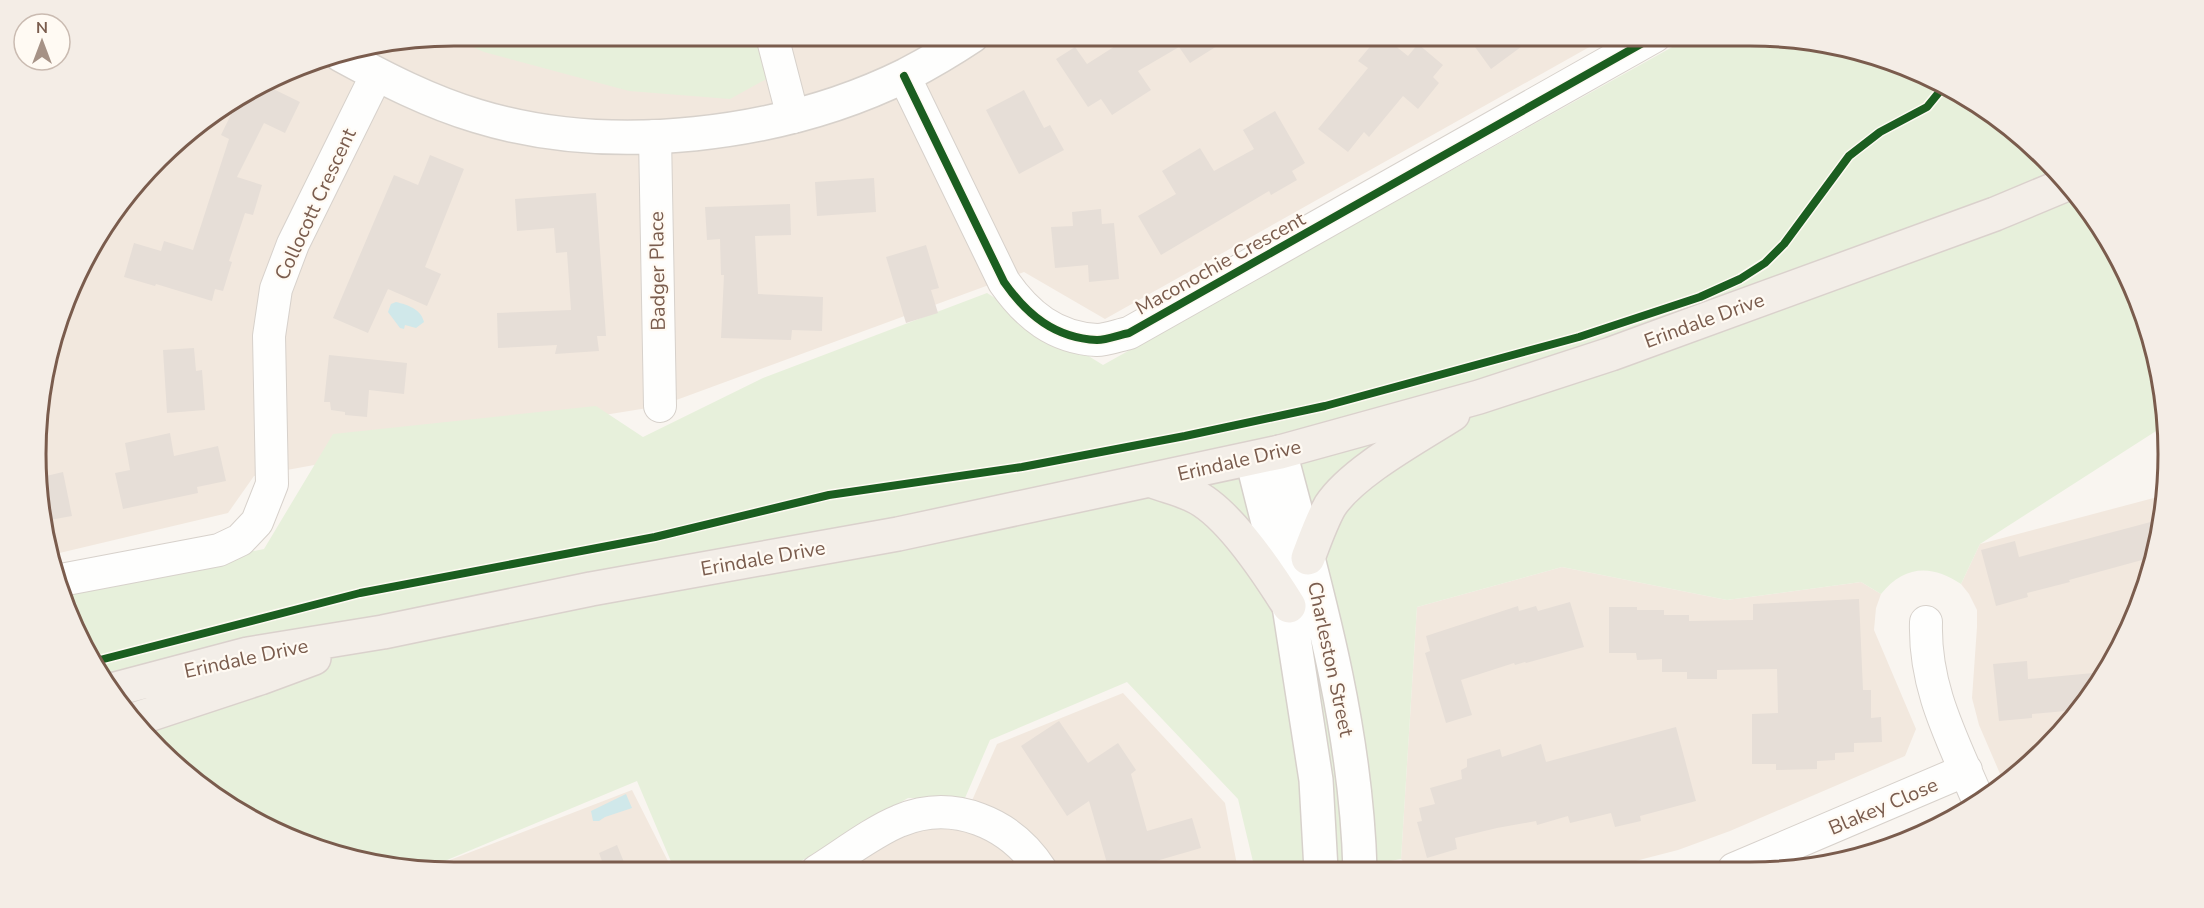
<svg xmlns="http://www.w3.org/2000/svg" width="2204" height="908" viewBox="0 0 2204 908" font-family="'Nunito Sans',sans-serif">
  <rect width="100%" height="100%" fill="#f9f5f0"/>
  <path fill="#f2e8de" d="M 454,36 L 1609,36 L 1105,319 L 1024,272 L 660,406 L 462,438 L 254,476 L 228,513 L 51,555 L 44,535 L 40,399 L 58,319 L 92,245 L 179,140 L 245,92 L 319,58 Z
    M 2165,495 L 2164,508 L 2146,588 L 2097,687 L 2025,768 L 2004,783 L 1979,725 L 1972,698 L 1977,627 L 1977,610 L 1969,594 L 1961,584 L 1980,544 Z
    M 1562,567 L 1727,600 L 1861,582 L 1881,594 L 1876,608 L 1874,630 L 1916,729 L 1905,756 L 1730,831 L 1678,850 L 1616,866 L 1598,869 L 1411,869 L 1401,859 L 1417,607 Z
    M 1123,693 L 1225,803 L 1238,870 L 837,871 L 902,829 L 963,821 L 997,744 Z
    M 632,790 L 673,871 L 454,872 L 429,868 Z"/>
  <path fill="#e7f0db" d="M 772,36 L 781,71 L 730,99 L 629,91 L 484,52 L 450,37 Z
    M 1692,36 L 1750,36 L 1884,58 L 1959,92 L 2025,140 L 2081,199 L 2125,269 L 2154,345 L 2167,424 L 1980,544 L 1961,584 C 1932,564 1904,565 1881,594 L 1861,582 L 1727,600 L 1562,567 L 1417,607 L 1401,859 L 1340,870 L 1255,870 L 1238,799 L 1127,682 L 990,740 L 965,798 L 908,798 L 784,871 L 675,871 L 637,781 L 428,868 L 320,850 L 199,785 L 140,730 L 92,663 L 64,588 L 264,549 L 333,434 L 596,406 L 643,437 L 763,378 L 987,293 L 1103,365 Z"/>
  <path fill="#d0e8ea" d="M 396,302 C 408,305 421,309 424,322 L 416,328 L 405,325 L 404,329 L 400,328 L 388,312 L 391,304 Z
    M 626,794 L 632,808 L 605,817 L 599,821 L 593,821 L 591,811 Z"/>
  <path fill="#e6ded7" d="M 1131,36 L 1233,36 L 1190,63 L 1179,47 L 1138,71 L 1151,90 L 1112,115 L 1101,99 L 1088,107 L 1056,59 L 1075,47 L 1087,64 Z
    M 1379,36 L 1383,36 L 1408,56 L 1418,44 L 1443,65 L 1433,77 L 1439,83 L 1418,109 L 1403,96 L 1369,137 L 1364,132 L 1348,152 L 1318,129 L 1368,68 L 1358,61 Z
    M 1467,36 L 1536,36 L 1491,69 Z
    M 263,84 L 300,102 L 285,133 L 264,123 L 237,177 L 262,185 L 253,215 L 245,213 L 229,261 L 232,262 L 223,291 L 215,289 L 212,301 L 156,284 L 155,286 L 124,277 L 134,243 L 161,251 L 164,241 L 193,250 L 229,139 L 221,135 L 240,96 Z
    M 1024,90 L 1044,128 L 1050,125 L 1064,150 L 1019,174 L 986,110 Z
    M 1275,111 L 1305,163 L 1292,171 L 1297,180 L 1271,195 L 1269,191 L 1161,255 L 1138,216 L 1176,194 L 1162,171 L 1200,148 L 1214,171 L 1254,149 L 1243,130 Z
    M 430,155 L 464,169 L 425,267 L 441,274 L 427,306 L 388,289 L 368,333 L 333,318 L 394,175 L 418,185 Z
    M 874,178 L 876,212 L 817,216 L 815,182 Z
    M 596,193 L 606,336 L 597,336 L 599,351 L 555,354 L 557,345 L 498,348 L 497,313 L 571,310 L 567,252 L 556,253 L 554,228 L 517,231 L 515,199 Z
    M 790,204 L 791,235 L 755,236 L 758,294 L 823,297 L 822,331 L 792,330 L 791,340 L 721,338 L 724,275 L 721,275 L 720,239 L 707,240 L 705,207 Z
    M 1101,209 L 1102,224 L 1114,223 L 1119,279 L 1089,282 L 1088,265 L 1055,268 L 1051,227 L 1073,226 L 1072,212 Z
    M 926,245 L 939,288 L 931,290 L 938,313 L 906,323 L 886,257 Z
    M 194,348 L 196,371 L 202,370 L 205,410 L 167,413 L 163,350 Z
    M 329,355 L 407,363 L 404,394 L 369,390 L 367,417 L 345,415 L 345,412 L 331,410 L 330,402 L 324,402 Z
    M 170,433 L 174,456 L 218,446 L 226,481 L 197,487 L 198,493 L 123,509 L 115,473 L 130,470 L 125,443 Z
    M 63,472 L 72,516 L 44,521 L 42,477 Z
    M 2162,519 L 2153,557 L 2069,580 L 2070,582 L 2027,593 L 2028,597 L 1996,606 L 1981,550 L 2015,541 L 2019,557 Z
    M 1859,599 L 1863,690 L 1871,690 L 1871,718 L 1881,717 L 1882,742 L 1854,743 L 1854,752 L 1835,753 L 1835,760 L 1817,761 L 1817,769 L 1776,770 L 1776,764 L 1752,764 L 1752,714 L 1778,713 L 1777,669 L 1717,670 L 1717,679 L 1687,679 L 1687,672 L 1662,672 L 1662,659 L 1637,660 L 1636,653 L 1609,653 L 1609,607 L 1637,607 L 1637,610 L 1664,610 L 1664,615 L 1689,615 L 1689,621 L 1753,620 L 1753,604 Z
    M 1570,602 L 1584,647 L 1526,663 L 1525,662 L 1515,665 L 1514,663 L 1461,680 L 1472,715 L 1446,723 L 1425,653 L 1430,651 L 1426,636 L 1518,606 L 1519,611 L 1536,606 L 1538,611 Z
    M 2027,661 L 2028,679 L 2104,672 L 2097,687 L 2077,710 L 2032,714 L 2032,718 L 1999,721 L 1993,664 Z
    M 1059,721 L 1088,763 L 1118,743 L 1136,770 L 1131,774 L 1147,831 L 1192,818 L 1201,848 L 1125,870 L 1109,870 L 1089,801 L 1067,816 L 1021,746 Z
    M 1676,727 L 1696,801 L 1640,816 L 1641,821 L 1615,827 L 1611,813 L 1570,823 L 1568,816 L 1537,825 L 1536,821 L 1497,828 L 1455,838 L 1457,849 L 1427,858 L 1417,822 L 1422,821 L 1419,808 L 1435,804 L 1430,788 L 1462,779 L 1461,770 L 1467,767 L 1467,759 L 1500,749 L 1502,757 L 1541,744 L 1546,762 Z
    M 617,845 L 628,872 L 606,872 L 599,853 Z"/>
  <g fill="none" stroke-linecap="round" stroke-linejoin="round">
    <g stroke="#d7d1cb" stroke-width="34">
      <path id="minor" d="M 772,36 L 793,117
        M 904,76 L 1004,282 C 1027,315 1055,338 1097,340 C 1107,340 1119,335 1129,333 L 1655,36
        M 655,136 L 660,406
        M 61,580 L 219,550 L 240,540 L 257,522 L 272,484 L 269,336 L 276,289 L 293,244 L 377,74
        M 1926,622 C 1924,689 1953,740 1978,800
        M 1734,869 L 1966,770
        M 817,871 C 841,856 874,831 899,821 C 953,798 1011,823 1041,870"/>
    </g>
    <g stroke="#d7d1cb" stroke-width="36">
      <path id="tertiary" d="M 341,55 C 385,79 430,102 477,116 C 611,157 782,136 906,75 C 929,63 951,50 972,36
        M 1280,452 C 1317,591 1356,725 1360,870
        M 1252,459 L 1289,606 L 1316,780 L 1321,870"/>
    </g>
    <g stroke="#dad1cc" stroke-width="36">
      <path id="primary" d="M 1153,481 C 1166,486 1180,489 1192,495 C 1227,510 1269,574 1289,606
        M 1308,558 C 1315,540 1321,522 1330,506 C 1352,472 1417,437 1453,414
        M 112,690 L 248,654 L 383,632 L 591,589 L 898,534 L 1280,452 L 1479,397 L 1611,354 L 1995,214 L 2067,184
        M 133,720 L 260,678 L 314,658"/>
    </g>
    <use href="#minor" stroke="#fefefd" stroke-width="32"/>
    <use href="#tertiary" stroke="#fefefd" stroke-width="33"/>
    <use href="#primary" stroke="#f3eee8" stroke-width="33"/>
    <g stroke="#fffaf3" stroke-width="11">
      <path id="cycleway" d="M 904,76 L 1004,282 C 1027,315 1055,338 1097,340 C 1107,340 1119,335 1129,333 L 1655,36
        M 92,662 L 360,593 L 655,537 L 829,495 L 1022,467 L 1185,436 L 1325,406 L 1579,337 L 1700,297 L 1740,279 L 1765,263 L 1784,244 L 1849,156 L 1880,132 L 1927,107 L 1945,85"/>
    </g>
    <use href="#cycleway" stroke="#1b5e20" stroke-width="8"/>
  </g>
  <g text-anchor="middle" stroke-width="4.5" stroke-linejoin="round" paint-order="stroke">
    <g font-size="20" fill="#7a5c4d" stroke="#fffaf3">
      <text transform="translate(315 204) rotate(-65)" y="7">Collocott Crescent</text>
      <text transform="translate(1220 263) rotate(-29)" y="7">Maconochie Crescent</text>
      <text transform="translate(657 271) rotate(-91)" y="7">Badger Place</text>
      <text transform="translate(1704 320) rotate(-20)" y="7">Erindale Drive</text>
      <text transform="translate(1239 460) rotate(-13)" y="7">Erindale Drive</text>
      <text transform="translate(763 558) rotate(-10)" y="7">Erindale Drive</text>
      <text transform="translate(246 658) rotate(-12)" y="7">Erindale Drive</text>
      <text transform="translate(1331 659) rotate(78)" y="7">Charleston Street</text>
      <text transform="translate(1883 806) rotate(-23)" y="7">Blakey Close</text>
    </g>
  </g>
  <path d="M0 0H2204V908H0ZM454 46H1750A408 408 0 0 1 2158 454V454A408 408 0 0 1 1750 862H454A408 408 0 0 1 46 454V454A408 408 0 0 1 454 46Z" fill="#f4ede6" fill-rule="evenodd"/>
  <path fill="none" stroke="#7a5c4d" stroke-width="3" d="M454 46H1750A408 408 0 0 1 2158 454V454A408 408 0 0 1 1750 862H454A408 408 0 0 1 46 454V454A408 408 0 0 1 454 46Z"/>
  <g transform="translate(42 42)"><circle r="28" fill="#fffaf3" stroke="#cabbb1" stroke-width="1.5"/>
  <path d="M0-4.5L10 22L0 15L-10 22Z" fill="#a69286"/>
  <text y="-9" font-size="16" font-weight="bold" text-anchor="middle" fill="#7a5c4d">N</text>
  </g>
</svg>
